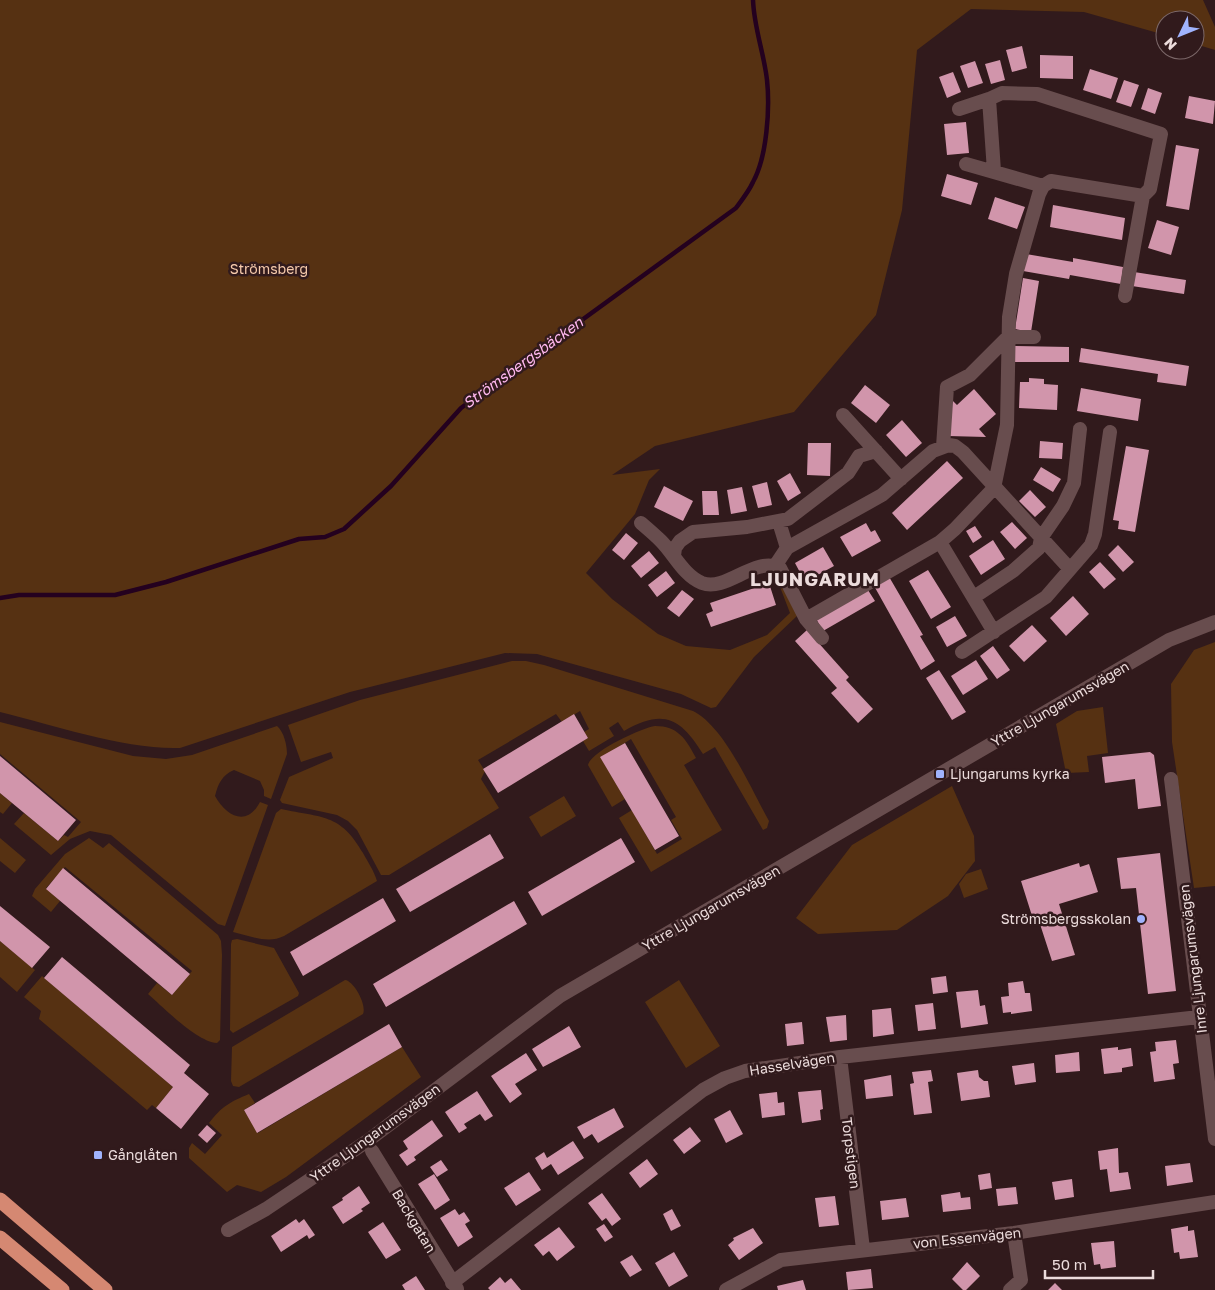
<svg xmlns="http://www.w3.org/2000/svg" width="1215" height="1290" viewBox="0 0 1215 1290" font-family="'Golos Text',sans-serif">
  <rect width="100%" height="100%" fill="#311a1c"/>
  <path fill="#563112" d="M 0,0 L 1203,0 L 1215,27 L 1215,50 L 1195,44 L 1195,20 L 1165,20 L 1165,35 L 1084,12 L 971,9 L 917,50 L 902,210 L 876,315 L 794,412 L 655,446 L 612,475 L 660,469 L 649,480 L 635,514 L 586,573 L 612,599 L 658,634 L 686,646 L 730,650 L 767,635 L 790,613 L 777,579 L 769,570 L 776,573 L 798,615 L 754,657 L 716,707 L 711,708 L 681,694 L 537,654 L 505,653 L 350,692 L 180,748 C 126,750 54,725 0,712 Z
    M 1215,642 L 1215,886 L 1194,888 L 1172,742 L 1171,684 L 1194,650 Z
    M 512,661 L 526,661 L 544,665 L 693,711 C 725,727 751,789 769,821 L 767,828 L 763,830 L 715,747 L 703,754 C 680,717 663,709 624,731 L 618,722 L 609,728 L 614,736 L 589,751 L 583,741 L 588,738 L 584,732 L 589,729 L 580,711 L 562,722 L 556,714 L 478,760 L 485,771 L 481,779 L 499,808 L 389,875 L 381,875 L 357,830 L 348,821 L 337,815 L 282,803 L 280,800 L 289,777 L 333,758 L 331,752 L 301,762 L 288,725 L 360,700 Z
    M 1103,707 L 1108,753 L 1087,756 L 1089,772 L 1066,773 L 1056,724 L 1077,711 Z
    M 0,722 L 133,756 L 166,759 L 192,755 L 277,726 C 284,732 287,745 287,754 L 271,799 L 264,796 L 264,790 L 260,781 L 234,770 C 222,775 218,784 215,796 C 227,817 247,827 260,802 L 268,805 L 225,926 L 218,924 L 111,835 L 90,831 L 70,839 L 51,855 L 14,824 L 24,813 L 58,841 L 64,835 L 68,837 L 81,822 L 0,754 Z
    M 655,726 C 678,726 686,739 696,758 L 684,765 L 722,830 L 651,872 L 619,818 L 632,810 L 657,854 L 682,839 L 671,820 L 676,817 L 631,739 L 601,758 L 625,799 L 612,807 L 588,765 C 591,751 642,728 655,726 Z
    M 952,786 L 974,836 L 975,861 L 948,896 L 897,930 L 818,934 L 796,918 L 852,845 Z
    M 0,793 L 12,803 L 3,814 L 0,812 Z
    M 564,796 L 576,816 L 541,837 L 529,817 Z
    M 281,809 C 322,818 340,813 363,853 C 368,862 374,871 377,881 L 284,936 C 268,944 250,936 233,932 L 276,813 Z
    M 0,838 L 26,860 L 15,873 L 0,861 Z
    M 89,838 L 103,848 L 109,843 L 218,935 L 221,941 L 222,955 L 220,1040 L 217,1043 C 197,1042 163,1007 148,994 L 157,983 L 172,995 L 192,971 L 65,867 L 46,888 L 60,901 L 51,912 L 32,896 L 35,889 L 65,854 Z
    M 981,869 L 988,889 L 964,898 L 959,884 L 966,874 Z
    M 237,939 L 274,948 L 299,993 L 298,996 L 233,1033 L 230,1030 L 231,944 L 232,940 Z
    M 0,941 L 35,970 L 17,992 L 0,977 Z
    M 42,976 L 173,1087 L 156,1108 L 152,1105 L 147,1110 L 39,1019 L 41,1011 L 24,997 Z
    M 345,980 C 354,981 367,1005 363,1014 L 239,1087 L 233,1086 L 231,1081 L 232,1047 Z
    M 679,980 L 720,1046 L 686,1068 L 645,1002 Z
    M 402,1047 L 421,1077 L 286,1177 L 261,1192 L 237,1185 L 227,1192 L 189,1158 L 189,1148 L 192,1143 L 205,1154 L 222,1135 L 209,1123 C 222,1106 230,1102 249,1094 L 255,1103 L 244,1110 L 258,1133 Z"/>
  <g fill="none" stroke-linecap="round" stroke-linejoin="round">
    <path stroke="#24011f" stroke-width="4.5" d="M 0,598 L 19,595 L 115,595 L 166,582 L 299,539 L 325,537 L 344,529 L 391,486 L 461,408 L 736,208 C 742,200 749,191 753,182 C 767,157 770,108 767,80 C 764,53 754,28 753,0"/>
  </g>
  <path fill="#d195ab" d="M 1022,46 L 1027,68 L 1012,72 L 1006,50 Z
    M 1040,55 L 1073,56 L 1073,79 L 1040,78 Z
    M 1000,60 L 1005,80 L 991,84 L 985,64 Z
    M 975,61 L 983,83 L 968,88 L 960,66 Z
    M 1090,69 L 1118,78 L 1111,99 L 1083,90 Z
    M 953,72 L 961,92 L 947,98 L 939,77 Z
    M 1124,80 L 1139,85 L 1131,107 L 1116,102 Z
    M 1148,88 L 1162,93 L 1155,114 L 1141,109 Z
    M 1189,96 L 1215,101 L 1213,124 L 1185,118 Z
    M 966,122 L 969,153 L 947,155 L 944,124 Z
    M 1176,145 L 1199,149 L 1189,210 L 1166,206 Z
    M 947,174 L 978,183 L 971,205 L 941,196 Z
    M 995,197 L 1025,207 L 1017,229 L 988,219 Z
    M 1053,205 L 1125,218 L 1122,240 L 1050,227 Z
    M 1157,220 L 1179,227 L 1171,255 L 1148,248 Z
    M 1026,254 L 1073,262 L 1073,258 L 1123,267 L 1121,284 L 1070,275 L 1069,279 L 1023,271 Z
    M 1134,272 L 1186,280 L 1184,294 L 1132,286 Z
    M 1023,278 L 1039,281 L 1031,332 L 1015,329 Z
    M 1013,346 L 1069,347 L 1069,362 L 1013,362 Z
    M 1081,348 L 1189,366 L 1186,386 L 1157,382 L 1158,374 L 1079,362 Z
    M 1029,378 L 1044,379 L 1044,384 L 1058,385 L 1057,410 L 1019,408 L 1020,382 L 1029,382 Z
    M 865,385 L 890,405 L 876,423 L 851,403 Z
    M 1081,388 L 1141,399 L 1138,421 L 1077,411 Z
    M 974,389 L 996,414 L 979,429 L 986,437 L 948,436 L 950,398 L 957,405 Z
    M 902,420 L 922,443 L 906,457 L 886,435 Z
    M 1040,441 L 1063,443 L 1062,459 L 1039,458 Z
    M 808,443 L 831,443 L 830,476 L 807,475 Z
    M 1126,446 L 1149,450 L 1135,532 L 1118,529 L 1119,521 L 1113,520 Z
    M 947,461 L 963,478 L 907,530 L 892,513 Z
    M 1041,467 L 1061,479 L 1053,492 L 1033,480 Z
    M 790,473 L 801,493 L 788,501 L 777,481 Z
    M 767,482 L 772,505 L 758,508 L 752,486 Z
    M 664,486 L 693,501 L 683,521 L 654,507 Z
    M 742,487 L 747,511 L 731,514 L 727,490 Z
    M 1030,490 L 1046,507 L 1035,517 L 1019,501 Z
    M 702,491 L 717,491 L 719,515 L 703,515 Z
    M 1012,522 L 1027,538 L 1015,549 L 1000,532 Z
    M 866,523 L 871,532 L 875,530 L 881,541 L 852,557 L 840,537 Z
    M 975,526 L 982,537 L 973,543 L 966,531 Z
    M 626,533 L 638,543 L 624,560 L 612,550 Z
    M 993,540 L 1005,559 L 981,575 L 969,556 Z
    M 1118,545 L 1134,562 L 1123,572 L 1108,555 Z
    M 823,547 L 834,566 L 805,582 L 795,563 Z
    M 649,551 L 659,563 L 641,578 L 631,566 Z
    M 1100,562 L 1116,579 L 1104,589 L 1089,572 Z
    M 928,570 L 951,607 L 931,619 L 909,581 Z
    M 666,571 L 675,583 L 657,597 L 648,585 Z
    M 888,575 L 923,635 L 920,636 L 935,661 L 921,670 L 873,584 Z
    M 769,583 L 776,605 L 711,627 L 706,614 L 713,611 L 710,603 Z
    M 866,587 L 875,601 L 823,631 L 815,617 Z
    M 682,590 L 694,599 L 679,617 L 667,608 Z
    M 1073,596 L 1089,614 L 1066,636 L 1050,618 Z
    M 955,616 L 967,636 L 947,647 L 936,627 Z
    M 1032,625 L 1047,641 L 1024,662 L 1009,646 Z
    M 807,630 L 849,677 L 846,680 L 873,709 L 858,723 L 831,693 L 837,688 L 795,641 Z
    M 993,646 L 1010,670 L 997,679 L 980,656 Z
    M 976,660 L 988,679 L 963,695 L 951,676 Z
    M 939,670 L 966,712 L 952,720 L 926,678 Z
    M 574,714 L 588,738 L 498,793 L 483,769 Z
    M 625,743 L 679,836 L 655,850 L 600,757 Z
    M 1150,752 L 1154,755 L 1161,806 L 1138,809 L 1135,779 L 1105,783 L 1102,757 Z
    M 0,756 L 76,820 L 58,841 L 0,793 Z
    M 490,834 L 504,858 L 410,912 L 396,889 Z
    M 621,838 L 635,862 L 542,916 L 528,892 Z
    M 1160,853 L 1176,991 L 1148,994 L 1136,888 L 1121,889 L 1117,858 Z
    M 1079,863 L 1080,867 L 1089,864 L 1098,892 L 1059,904 L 1075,955 L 1052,961 L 1038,918 L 1033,919 L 1021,881 Z
    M 63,868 L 190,974 L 172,995 L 46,889 Z
    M 383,898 L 396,921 L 303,976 L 290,952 Z
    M 514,901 L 527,924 L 386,1007 L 373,984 Z
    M 0,906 L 50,947 L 32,968 L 0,941 Z
    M 62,957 L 190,1065 L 184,1073 L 209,1094 L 181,1129 L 156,1108 L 173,1087 L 44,978 Z
    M 946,976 L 948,992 L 933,994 L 931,978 Z
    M 1023,981 L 1025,993 L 1030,993 L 1032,1011 L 1011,1014 L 1011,1012 L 1003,1013 L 1001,997 L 1009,996 L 1008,983 Z
    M 978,990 L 980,1006 L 985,1005 L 988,1024 L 961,1028 L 956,992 Z
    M 933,1003 L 936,1029 L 918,1031 L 915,1005 Z
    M 891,1008 L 894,1034 L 873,1037 L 872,1010 Z
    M 846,1015 L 847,1040 L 830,1042 L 826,1017 Z
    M 802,1022 L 804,1044 L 787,1046 L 785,1024 Z
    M 389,1024 L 402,1047 L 257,1133 L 244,1110 Z
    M 569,1026 L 581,1047 L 543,1067 L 532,1049 Z
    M 1176,1040 L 1179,1063 L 1173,1064 L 1175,1079 L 1154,1082 L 1150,1052 L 1156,1051 L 1155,1042 Z
    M 1118,1047 L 1118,1050 L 1131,1048 L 1133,1066 L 1122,1068 L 1122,1072 L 1104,1074 L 1101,1049 Z
    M 1079,1052 L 1080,1071 L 1056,1073 L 1055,1055 Z
    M 526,1053 L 537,1070 L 515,1084 L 522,1094 L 510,1103 L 491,1076 Z
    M 1034,1063 L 1036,1082 L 1015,1085 L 1012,1066 Z
    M 931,1070 L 933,1081 L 928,1082 L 932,1113 L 914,1115 L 910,1084 L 914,1083 L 912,1072 Z
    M 978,1070 L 979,1077 L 984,1081 L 988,1081 L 990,1097 L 961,1101 L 957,1073 Z
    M 891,1075 L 893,1096 L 866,1099 L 864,1080 Z
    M 821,1090 L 823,1109 L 820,1110 L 821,1120 L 802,1123 L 798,1092 Z
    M 477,1091 L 493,1116 L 485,1121 L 480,1114 L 464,1124 L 467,1128 L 459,1133 L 445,1112 Z
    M 777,1092 L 778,1103 L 784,1102 L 785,1115 L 762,1118 L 759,1094 Z
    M 614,1108 L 624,1127 L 598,1143 L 592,1134 L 584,1139 L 577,1127 Z
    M 730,1110 L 743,1134 L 726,1143 L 714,1119 Z
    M 432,1120 L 443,1136 L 414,1157 L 416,1160 L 407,1166 L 399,1155 L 408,1149 L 403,1141 Z
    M 207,1125 L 216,1133 L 207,1143 L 198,1135 Z
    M 690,1127 L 701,1141 L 684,1154 L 673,1140 Z
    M 573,1141 L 584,1158 L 558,1175 L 551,1164 L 542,1170 L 535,1158 L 544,1152 L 547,1158 Z
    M 1118,1148 L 1119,1173 L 1128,1172 L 1131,1189 L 1110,1192 L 1107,1169 L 1100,1170 L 1098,1151 Z
    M 647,1159 L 658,1174 L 640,1188 L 629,1173 Z
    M 441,1160 L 448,1170 L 437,1177 L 430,1167 Z
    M 1190,1163 L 1193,1182 L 1167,1186 L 1165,1166 Z
    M 529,1172 L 541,1190 L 516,1206 L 504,1188 Z
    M 990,1173 L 992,1188 L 980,1190 L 978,1175 Z
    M 434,1174 L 450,1200 L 435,1210 L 418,1184 Z
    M 1072,1179 L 1074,1197 L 1055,1200 L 1052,1182 Z
    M 359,1186 L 370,1203 L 361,1209 L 363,1211 L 343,1224 L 332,1207 L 343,1200 L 342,1198 Z
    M 1016,1187 L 1018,1204 L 998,1206 L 996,1189 Z
    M 960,1192 L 961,1198 L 970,1197 L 971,1209 L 943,1212 L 941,1195 Z
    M 602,1193 L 621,1219 L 612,1226 L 606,1218 L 602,1221 L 588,1203 Z
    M 835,1196 L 839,1225 L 819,1227 L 815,1198 Z
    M 906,1198 L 909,1217 L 882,1220 L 880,1201 Z
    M 455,1209 L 459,1215 L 464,1212 L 470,1221 L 465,1224 L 473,1237 L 458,1247 L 440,1218 Z
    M 672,1209 L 681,1226 L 671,1231 L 663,1214 Z
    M 296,1219 L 299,1223 L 304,1219 L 315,1235 L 309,1239 L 307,1235 L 281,1252 L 271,1236 Z
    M 383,1222 L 401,1250 L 386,1259 L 368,1232 Z
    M 604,1224 L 613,1237 L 605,1242 L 596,1229 Z
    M 1188,1226 L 1188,1231 L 1194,1230 L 1198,1257 L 1180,1259 L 1179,1252 L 1174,1253 L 1171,1229 Z
    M 559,1227 L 575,1247 L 557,1261 L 549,1251 L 543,1256 L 534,1245 Z
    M 753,1228 L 763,1243 L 739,1260 L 728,1245 L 734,1240 L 733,1238 Z
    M 1114,1241 L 1116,1267 L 1101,1269 L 1100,1264 L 1094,1265 L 1091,1243 Z
    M 674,1252 L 688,1276 L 669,1287 L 655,1263 Z
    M 632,1255 L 642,1270 L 630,1277 L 620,1262 Z
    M 967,1262 L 980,1276 L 966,1290 L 963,1290 L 952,1279 Z
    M 871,1269 L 873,1288 L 848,1290 L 846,1272 Z
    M 416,1276 L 425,1290 L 405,1290 L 402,1285 Z
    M 500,1277 L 505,1283 L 511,1278 L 521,1290 L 490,1290 L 488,1288 Z
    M 803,1280 L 806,1290 L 778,1290 L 777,1286 Z
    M 1055,1283 L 1062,1290 L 1048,1290 Z"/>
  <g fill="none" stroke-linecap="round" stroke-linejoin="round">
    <path stroke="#684d4e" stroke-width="14" d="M 959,109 L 989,99
      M 966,164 L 1043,186
      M 1125,296 L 1143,196
      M 843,415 L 901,479
      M 943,447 L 947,387 L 970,375 L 1008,337 L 1034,337
      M 779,522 L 787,548
      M 641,523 C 648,529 655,535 661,541 C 674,554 684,576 702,583 C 727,592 754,556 780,568 L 806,619 L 822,638
      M 940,542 L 994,632
      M 674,556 L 675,548 L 680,541 L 693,532 L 747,527 L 788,519 L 848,473 L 859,456 L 876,451
      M 775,566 L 787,548 L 882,495 L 933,451 L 949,445 L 955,446 L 963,452 L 1069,568
      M 974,597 L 1013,571 L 1039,548 L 1041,538 L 1063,506 L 1074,483 L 1080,429
      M 806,619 L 940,542 L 955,529 L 994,488 L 1007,425 L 1009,317 L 1016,274 L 1039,194 L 1043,186 L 1051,181 L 1143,196 L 1150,189 L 1161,134 L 1037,94 L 1002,93 L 989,99 L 994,171
      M 962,652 L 1046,597 L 1091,545 L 1095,534 L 1110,432
      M 1171,779 L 1215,1139
      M 840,1057 L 863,1249
      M 372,1151 L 457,1289
      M 228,1230 L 266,1209 L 366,1142 L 560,996 L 1169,640 L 1215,622
      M 452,1283 L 703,1090 L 725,1078 L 745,1071 L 840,1057 L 1199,1017
      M 726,1290 L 781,1260 L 1014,1233 L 1215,1202
      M 1010,1290 L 1021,1280 L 1014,1233"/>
    <path stroke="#d58872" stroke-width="15" d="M 0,1200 L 105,1290
      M 0,1238 L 62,1290"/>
  </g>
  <g fill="#a0b3fd" stroke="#311a1c" stroke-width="2">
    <rect x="935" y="769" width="10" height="10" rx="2.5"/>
    <circle cx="1141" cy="919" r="5"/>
    <rect x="93" y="1150" width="10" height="10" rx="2.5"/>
  </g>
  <g text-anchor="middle" stroke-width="5" stroke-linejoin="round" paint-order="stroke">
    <g font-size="14" fill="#f6caab" stroke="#311a1c">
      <text x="269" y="274">Strömsberg</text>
    </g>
    <g font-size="14" fill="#ecdcdc" stroke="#311a1c">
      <text transform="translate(1060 704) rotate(-30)" y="5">Yttre Ljungarumsvägen</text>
      <text transform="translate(711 908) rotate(-30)" y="5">Yttre Ljungarumsvägen</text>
      <text transform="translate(1193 959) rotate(-97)" y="5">Inre Ljungarumsvägen</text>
      <text transform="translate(792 1064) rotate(-9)" y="5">Hasselvägen</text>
      <text transform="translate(375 1133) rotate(-36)" y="5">Yttre Ljungarumsvägen</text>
      <text transform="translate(851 1153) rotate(83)" y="5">Torpstigen</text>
      <text transform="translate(414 1221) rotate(59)" y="5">Backgatan</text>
      <text transform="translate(967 1238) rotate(-6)" y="5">von Essenvägen</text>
    </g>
    <g font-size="14" fill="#ecdcdc" stroke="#311a1c" text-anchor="start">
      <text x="950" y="779">Ljungarums kyrka</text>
      <text x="1131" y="924" text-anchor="end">Strömsbergsskolan</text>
      <text x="108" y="1160">Gånglåten</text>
    </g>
    <g font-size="15" font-style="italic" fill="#ffb8ef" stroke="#311a1c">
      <text transform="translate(523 363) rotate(-36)" y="5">Strömsbergsbäcken</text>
    </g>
    <g font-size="19" font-weight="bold" letter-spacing="1" fill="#ecdcdc" stroke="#311a1c">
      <text x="815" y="586">LJUNGARUM</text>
    </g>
  </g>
  <g transform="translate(1180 35) rotate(227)"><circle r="24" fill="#311a1c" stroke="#7c6869"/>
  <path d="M0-4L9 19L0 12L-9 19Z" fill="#a0b3fd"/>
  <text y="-8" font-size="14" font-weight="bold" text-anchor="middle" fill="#ecdcdc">N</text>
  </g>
  <path d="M1045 1270v8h108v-8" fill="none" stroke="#ecdcdc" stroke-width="2.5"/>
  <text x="1052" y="1270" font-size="15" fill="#ecdcdc" stroke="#311a1c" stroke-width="4" paint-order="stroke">50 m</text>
</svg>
